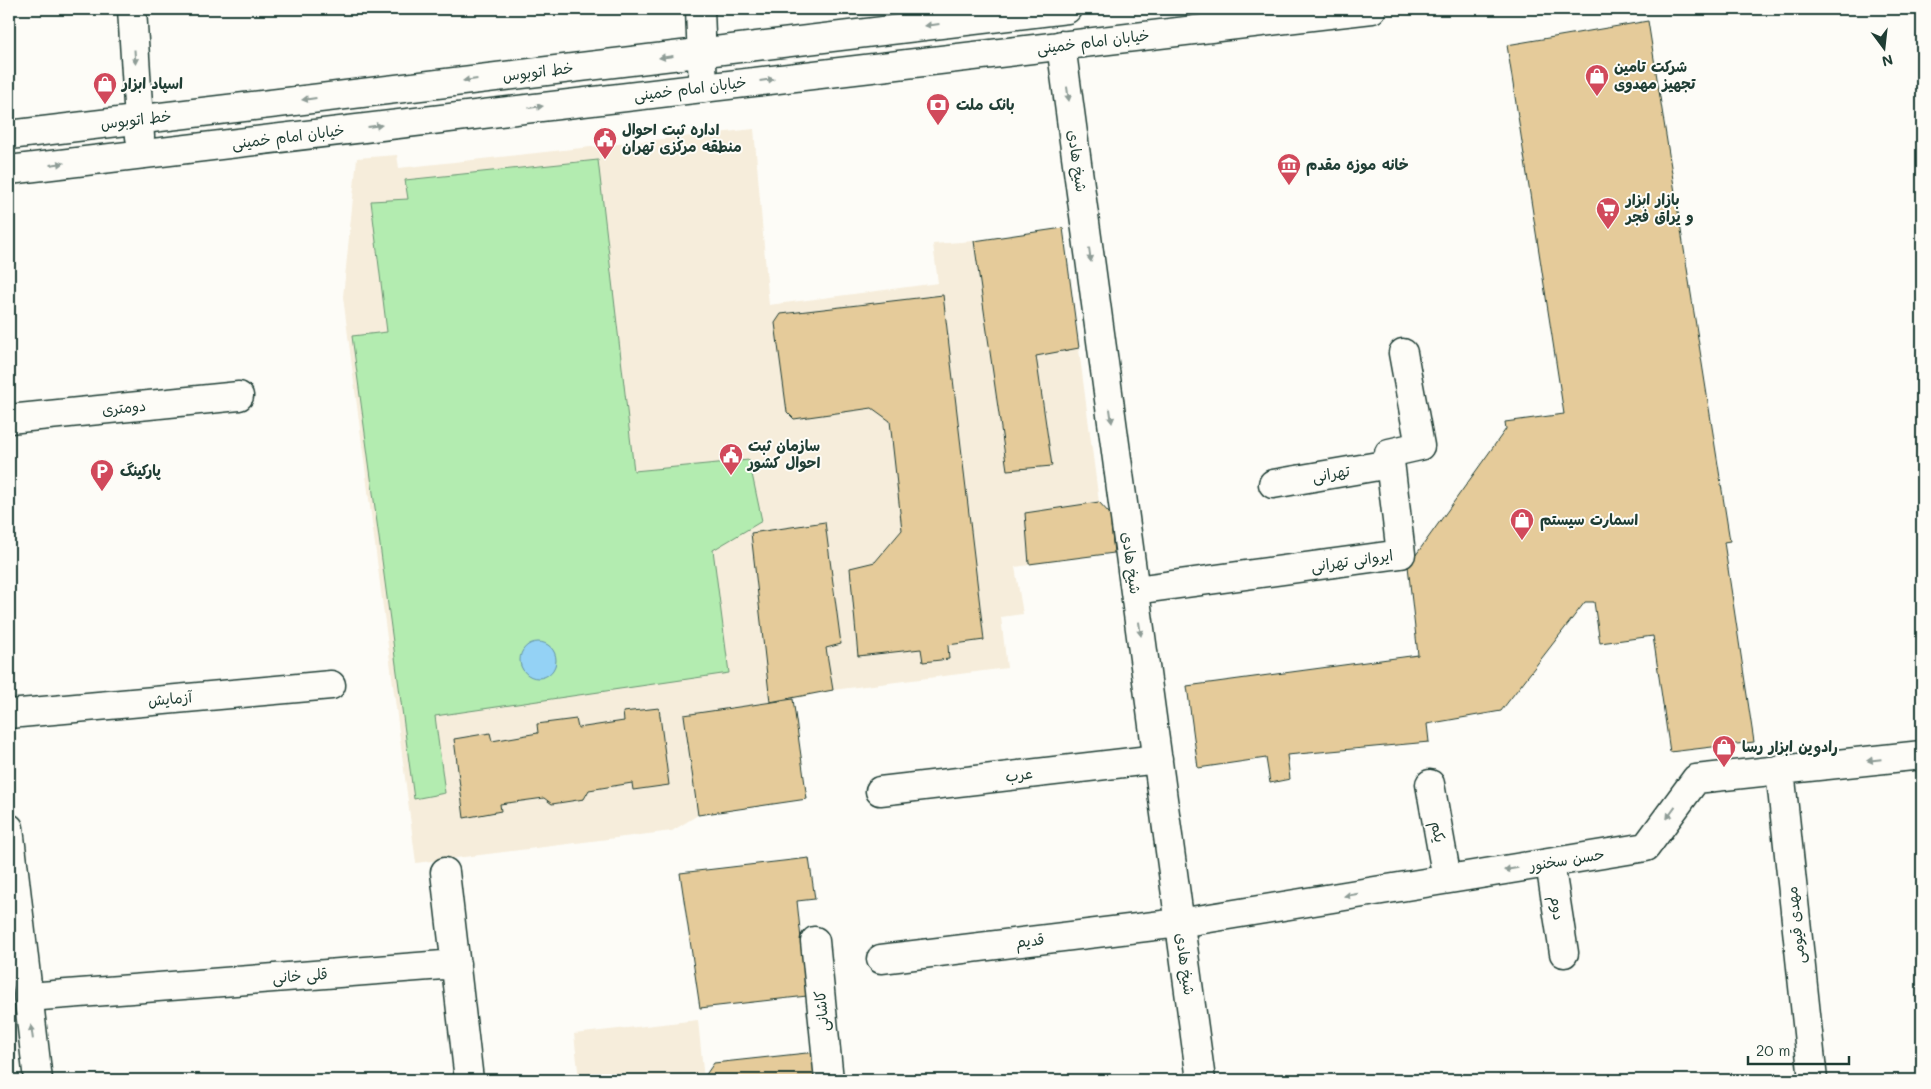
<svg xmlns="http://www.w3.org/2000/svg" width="1931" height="1089" viewBox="0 0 1931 1089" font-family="Mali,'Playpen Sans Arabic',sans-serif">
  <rect width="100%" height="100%" fill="#fdfcf7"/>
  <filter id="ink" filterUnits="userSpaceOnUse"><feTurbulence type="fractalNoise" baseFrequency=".02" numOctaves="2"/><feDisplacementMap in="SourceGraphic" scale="10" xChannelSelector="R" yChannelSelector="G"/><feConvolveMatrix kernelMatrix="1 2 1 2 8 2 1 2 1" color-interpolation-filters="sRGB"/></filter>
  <g filter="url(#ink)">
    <path fill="#f6eddb" d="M 754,129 L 769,305 L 938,283 L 933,244 L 974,241 L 1063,228 L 1099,502 L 1110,514 L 1114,553 L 1015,567 L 1023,614 L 1001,617 L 1007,668 L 833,690 L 793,699 L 807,799 L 698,815 L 672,831 L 416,863 L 343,297 L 357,158 L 397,155 L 399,168 Z
      M 698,1020 L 704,1080 L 579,1080 L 574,1034 Z"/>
    <path fill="#b3ecb0" stroke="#699472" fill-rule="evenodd" d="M 598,160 L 634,471 L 749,460 L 762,521 L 713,550 L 729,673 L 435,716 L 445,793 L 414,799 L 352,336 L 387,332 L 371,201 L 408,199 L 405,180 ZM 549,646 C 572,671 528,693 520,662 Z"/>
    <path fill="#94d2f5" stroke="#6596a8" d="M520 660a18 18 0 1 1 36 0a18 18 0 1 1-36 0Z"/>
    <path fill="#e5cb9a" stroke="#1f3d34" d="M 1648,21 L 1730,541 L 1724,542 L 1754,742 L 1670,752 L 1653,636 L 1600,643 L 1594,602 L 1585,602 L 1501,711 L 1427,724 L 1429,742 L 1287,755 L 1290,779 L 1270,783 L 1266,758 L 1198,768 L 1187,686 L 1418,655 L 1408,566 L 1506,429 L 1505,422 L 1564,414 L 1507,45 Z
      M 1063,228 L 1079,348 L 1036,356 L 1052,466 L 1007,470 L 974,241 Z
      M 943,295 L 984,640 L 948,645 L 949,659 L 923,662 L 921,649 L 858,656 L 850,568 L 875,562 L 902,530 L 890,421 L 872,408 L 794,419 L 787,412 L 775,323 L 781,314 Z
      M 1099,502 L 1110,514 L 1114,553 L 1029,564 L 1025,513 Z
      M 825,522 L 841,644 L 826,648 L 833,690 L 770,702 L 751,533 Z
      M 793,699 L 807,799 L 698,815 L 684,715 Z
      M 659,708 L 669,785 L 633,790 L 632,783 L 589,790 L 584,799 L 552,804 L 544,798 L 500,804 L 501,811 L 464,818 L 454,739 L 490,733 L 492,741 L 538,733 L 537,724 L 576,719 L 578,728 L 624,721 L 623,712 Z
      M 809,858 L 815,899 L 797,901 L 807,996 L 700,1008 L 680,873 Z
      M 816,1052 L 819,1080 L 706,1080 L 705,1076 L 714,1063 Z"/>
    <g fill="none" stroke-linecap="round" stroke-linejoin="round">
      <g stroke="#1f3d34" stroke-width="31">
        <path id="minor" d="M 132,9 L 140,137
          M 700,9 L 703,88
          M 1061,45 L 1201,1080
          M 9,135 L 1067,9
          M 9,419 L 239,396
          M 1273,484 L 1390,464
          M 1135,590 L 1401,554 L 1389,453 L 1420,446 L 1403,353
          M 9,714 L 331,685
          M 1780,770 L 1813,1080
          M 1430,784 L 1447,879
          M 880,791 L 1158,759
          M 1550,863 L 1564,953
          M 445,872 L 469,1080
          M 815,941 L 829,1080
          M 881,959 L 1179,923 L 1646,847 L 1696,779 L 1922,755
          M 28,997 L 456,964"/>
      </g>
      <g stroke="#1f3d34" stroke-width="31">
        <path id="major" d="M 9,170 L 1372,9
          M 9,828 L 38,1080"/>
      </g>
      <use href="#minor" stroke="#fdfcf7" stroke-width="28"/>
      <use href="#major" stroke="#fdfcf7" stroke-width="28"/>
    </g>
    <defs><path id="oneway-solid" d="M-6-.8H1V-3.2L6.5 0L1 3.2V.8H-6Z" transform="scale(1.25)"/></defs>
    <g fill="#8e9c96">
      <use href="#oneway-solid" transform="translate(932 25) rotate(173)"/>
      <use href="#oneway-solid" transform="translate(135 57) rotate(86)"/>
      <use href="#oneway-solid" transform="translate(666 57) rotate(173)"/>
      <use href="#oneway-solid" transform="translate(470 80) rotate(173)"/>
      <use href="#oneway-solid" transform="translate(767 80) rotate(-7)"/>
      <use href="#oneway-solid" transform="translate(1068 94) rotate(82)"/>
      <use href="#oneway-solid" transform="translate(309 99) rotate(173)"/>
      <use href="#oneway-solid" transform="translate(536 107) rotate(-7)"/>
      <use href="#oneway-solid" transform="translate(375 126) rotate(-7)"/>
      <use href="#oneway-solid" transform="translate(57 164) rotate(-7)"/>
      <use href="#oneway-solid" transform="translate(1090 255) rotate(82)"/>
      <use href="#oneway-solid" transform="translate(1111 416) rotate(82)"/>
      <use href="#oneway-solid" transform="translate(1140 629) rotate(82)"/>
      <use href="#oneway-solid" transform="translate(1874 760) rotate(174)"/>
      <use href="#oneway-solid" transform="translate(1671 813) rotate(126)"/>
      <use href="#oneway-solid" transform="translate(1511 869) rotate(171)"/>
      <use href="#oneway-solid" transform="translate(1351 895) rotate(171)"/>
      <use href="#oneway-solid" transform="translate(32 1032) rotate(-97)"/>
    </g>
  </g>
  <defs>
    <g id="shop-pin" transform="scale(1.25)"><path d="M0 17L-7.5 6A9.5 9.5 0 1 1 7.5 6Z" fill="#d1495b" stroke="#fdfcf7"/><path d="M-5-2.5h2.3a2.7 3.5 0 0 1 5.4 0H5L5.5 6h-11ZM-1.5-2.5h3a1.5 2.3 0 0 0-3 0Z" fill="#fff"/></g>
    <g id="bank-pin" transform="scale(1.25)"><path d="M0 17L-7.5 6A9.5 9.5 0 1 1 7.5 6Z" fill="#d1495b" stroke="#fdfcf7"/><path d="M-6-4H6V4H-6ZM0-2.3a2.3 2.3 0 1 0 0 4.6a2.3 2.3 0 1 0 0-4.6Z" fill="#fff"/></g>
    <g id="civic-pin" transform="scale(1.25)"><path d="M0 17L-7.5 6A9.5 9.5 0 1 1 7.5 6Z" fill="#d1495b" stroke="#fdfcf7"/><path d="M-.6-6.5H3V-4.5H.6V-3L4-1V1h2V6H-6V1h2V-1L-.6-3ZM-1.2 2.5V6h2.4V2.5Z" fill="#fff"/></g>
    <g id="museum-pin" transform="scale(1.25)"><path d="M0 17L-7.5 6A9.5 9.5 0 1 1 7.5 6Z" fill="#d1495b" stroke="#fdfcf7"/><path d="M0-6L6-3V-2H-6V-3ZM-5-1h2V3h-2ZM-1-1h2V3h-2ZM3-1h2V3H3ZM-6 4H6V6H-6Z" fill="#fff"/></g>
    <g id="supermarket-pin" transform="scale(1.25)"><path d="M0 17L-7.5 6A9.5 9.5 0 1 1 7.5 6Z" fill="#d1495b" stroke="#fdfcf7"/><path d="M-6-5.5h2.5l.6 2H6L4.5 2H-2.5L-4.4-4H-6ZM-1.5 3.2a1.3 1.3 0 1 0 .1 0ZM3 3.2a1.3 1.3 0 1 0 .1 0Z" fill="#fff"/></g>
    <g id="parking-pin" transform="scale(1.25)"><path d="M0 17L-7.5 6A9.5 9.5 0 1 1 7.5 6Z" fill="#d1495b" stroke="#fdfcf7"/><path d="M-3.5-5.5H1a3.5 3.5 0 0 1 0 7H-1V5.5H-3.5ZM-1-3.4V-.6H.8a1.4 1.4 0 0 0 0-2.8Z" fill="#fff"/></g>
  </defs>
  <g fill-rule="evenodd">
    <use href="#shop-pin" x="1597" y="76"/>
    <use href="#shop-pin" x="105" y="84"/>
    <use href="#bank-pin" x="938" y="105"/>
    <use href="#civic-pin" x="605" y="139"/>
    <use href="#museum-pin" x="1289" y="165"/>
    <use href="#supermarket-pin" x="1608" y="209"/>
    <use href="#civic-pin" x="731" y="455"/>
    <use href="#parking-pin" x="102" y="471"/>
    <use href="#shop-pin" x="1522" y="520"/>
    <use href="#shop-pin" x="1724" y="747"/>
  </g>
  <g text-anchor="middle" stroke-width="4" stroke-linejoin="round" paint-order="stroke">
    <g font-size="15" fill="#1f3d34" stroke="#fdfcf7">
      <text transform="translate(1093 42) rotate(-7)" y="5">خیابان امام خمینی</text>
      <text transform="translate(538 72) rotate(-7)" y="5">خط اتوبوس</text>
      <text transform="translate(690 89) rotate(-7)" y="5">خیابان امام خمینی</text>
      <text transform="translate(136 120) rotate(-7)" y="5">خط اتوبوس</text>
      <text transform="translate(288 137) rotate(-7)" y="5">خیابان امام خمینی</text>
      <text transform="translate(1077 161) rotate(82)" y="5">شیخ هادی</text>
      <text transform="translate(124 408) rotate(-6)" y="5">دومتری</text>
      <text transform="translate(1331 474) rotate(-10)" y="5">تهرانی</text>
      <text transform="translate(1352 561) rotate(-8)" y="5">ایروانی تهرانی</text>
      <text transform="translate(1131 563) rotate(82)" y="5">شیخ هادی</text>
      <text transform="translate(170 699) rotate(-5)" y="5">آزمایش</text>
      <text transform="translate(1019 775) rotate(-7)" y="5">عرب</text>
      <text transform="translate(1438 832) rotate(80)" y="5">یکم</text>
      <text transform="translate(1567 860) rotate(-9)" y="5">حسن سخنور</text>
      <text transform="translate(1557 908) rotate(81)" y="5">دوم</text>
      <text transform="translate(1796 925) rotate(-96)" y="5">مهدی قیومی</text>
      <text transform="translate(1030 941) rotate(-7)" y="5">قدیم</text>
      <text transform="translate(1185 964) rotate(82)" y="5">شیخ هادی</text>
      <text transform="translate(300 976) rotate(-4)" y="5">قلی خانی</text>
      <text transform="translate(822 1011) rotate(-96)" y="5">کاشانی</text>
    </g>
    <g font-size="15" font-weight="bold" fill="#1f3d34" stroke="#fdfcf7" text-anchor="start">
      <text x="1614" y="72">شرکت تامین<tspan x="1614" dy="17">تجهیز مهدوی</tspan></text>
      <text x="122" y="89">اسپاد ابزار</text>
      <text x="956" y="110">بانک ملت</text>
      <text x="622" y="135">اداره ثبت احوال<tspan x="622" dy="17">منطقه مركزی تهران</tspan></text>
      <text x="1306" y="170">خانه موزه مقدم</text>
      <text x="1626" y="205">بازار ابزار<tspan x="1626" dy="17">و یراق فجر</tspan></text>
      <text x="748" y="451">سازمان ثبت<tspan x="748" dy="17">احوال کشور</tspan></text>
      <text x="120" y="476">پارکینگ</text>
      <text x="1540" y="525">اسمارت سیستم</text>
      <text x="1742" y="752">رادوین ابزار رسا</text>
    </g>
  </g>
  <rect width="1931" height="1089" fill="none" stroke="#fdfcf7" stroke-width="30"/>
  <rect x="15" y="15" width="1901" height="1059" fill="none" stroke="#1f3d34" stroke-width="2" filter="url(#ink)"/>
  <g transform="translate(1884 48) rotate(165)" stroke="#fdfcf7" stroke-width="4" paint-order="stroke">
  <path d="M0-4L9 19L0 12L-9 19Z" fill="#1f3d34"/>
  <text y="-8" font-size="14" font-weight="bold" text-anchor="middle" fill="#1f3d34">N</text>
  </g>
  <path d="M1748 1056v8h101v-8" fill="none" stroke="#1f3d34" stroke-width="2.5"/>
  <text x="1756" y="1056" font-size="15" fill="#1f3d34" stroke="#fdfcf7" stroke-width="4" paint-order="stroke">20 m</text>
</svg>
